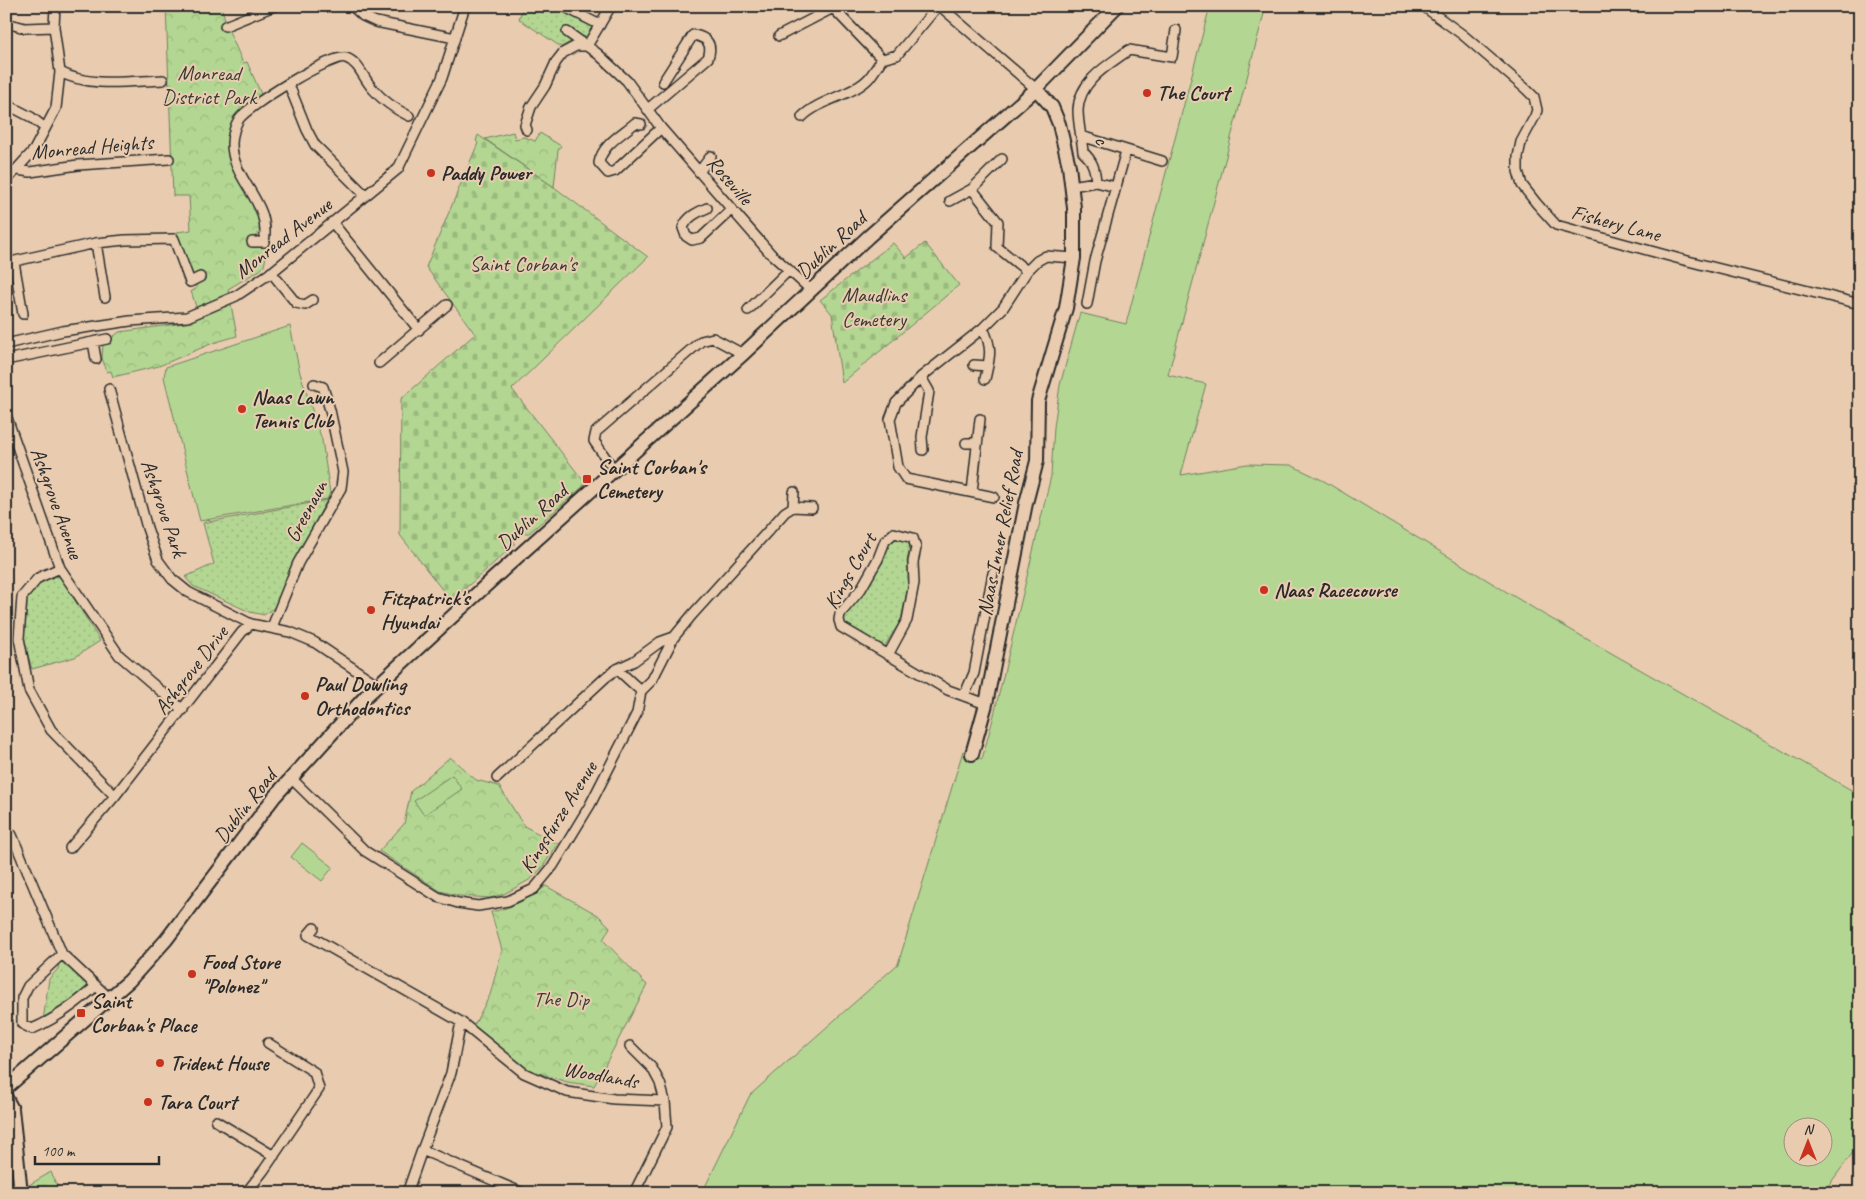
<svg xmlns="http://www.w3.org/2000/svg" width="1866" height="1199" viewBox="0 0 1866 1199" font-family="Caveat,sans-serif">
  <defs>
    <pattern id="grass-dots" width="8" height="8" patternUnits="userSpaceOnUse" patternTransform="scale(1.25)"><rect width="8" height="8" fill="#b3d792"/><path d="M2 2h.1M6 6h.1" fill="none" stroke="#9ab97e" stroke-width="1.8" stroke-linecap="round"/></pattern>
    <pattern id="cemetery-stones" width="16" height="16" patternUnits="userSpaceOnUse" patternTransform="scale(1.25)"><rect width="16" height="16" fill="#b3d792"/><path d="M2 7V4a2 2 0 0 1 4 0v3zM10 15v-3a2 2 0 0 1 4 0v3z" fill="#9ab97e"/></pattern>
    <pattern id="park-crowns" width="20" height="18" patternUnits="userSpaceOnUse" patternTransform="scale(1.25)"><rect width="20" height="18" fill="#b3d792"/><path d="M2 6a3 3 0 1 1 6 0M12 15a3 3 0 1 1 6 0" fill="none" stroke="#9ab97e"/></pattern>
  </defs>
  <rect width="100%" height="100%" fill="#e9ccb0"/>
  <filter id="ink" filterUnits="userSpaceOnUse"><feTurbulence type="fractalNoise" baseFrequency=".02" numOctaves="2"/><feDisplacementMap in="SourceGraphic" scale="10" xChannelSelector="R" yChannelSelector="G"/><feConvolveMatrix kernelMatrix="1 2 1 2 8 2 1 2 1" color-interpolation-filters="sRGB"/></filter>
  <g filter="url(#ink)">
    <path fill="url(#grass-dots)" stroke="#6f815e" d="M 523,6 L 556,6 L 595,26 L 588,37 L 581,36 L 561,47 L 519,19 Z
      M 327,500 L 296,557 L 275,607 L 264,615 L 250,612 L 193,586 L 185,577 L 214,564 L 203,523 Z
      M 893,538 L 907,541 L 910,547 L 907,561 L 909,582 L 901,620 L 884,647 L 878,646 L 842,624 L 842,616 L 886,544 Z
      M 60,576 L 100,641 L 75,657 L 32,669 L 24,642 L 27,600 L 40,583 L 51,577 Z
      M 63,961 L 89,984 L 87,991 L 43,1021 L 49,979 L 58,969 L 59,962 Z"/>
    <path fill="url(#cemetery-stones)" stroke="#6f815e" d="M 478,135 L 554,187 L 648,257 L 512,389 L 586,484 L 529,533 L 515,533 L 514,545 L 451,601 L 400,535 L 401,399 L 475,334 L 426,267 L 478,143 L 476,141 Z
      M 893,243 L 906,258 L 925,243 L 959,285 L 842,383 L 832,314 L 820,300 Z"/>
    <path fill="url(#park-crowns)" stroke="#6f815e" d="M 166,6 L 221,6 L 228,29 L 243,63 L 247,62 L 261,94 L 243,107 L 237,114 L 238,116 C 213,144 247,183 258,210 C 260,216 260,223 261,230 L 253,239 L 253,246 L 268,247 L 264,266 L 260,270 L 228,289 L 237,336 L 213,343 L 159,366 L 113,377 L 111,371 L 107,372 L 102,358 L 103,345 L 119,332 L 192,322 L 196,307 L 191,291 L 195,290 L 196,285 L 177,232 L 191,230 L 189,196 L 173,196 Z
      M 513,132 L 515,139 L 524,137 L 535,141 L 540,133 L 561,146 L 558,150 L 554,187 L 485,139 Z
      M 450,757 L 476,780 L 499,786 L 524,826 L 558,844 L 541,869 L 531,879 L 504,894 L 490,898 L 460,896 L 440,891 L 379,851 L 404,824 L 411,791 Z
      M 546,886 L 598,915 L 610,927 L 603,940 L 647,985 L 594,1086 L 567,1082 L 526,1069 L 473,1027 L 490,995 L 502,950 L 491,912 C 512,908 529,898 546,886 Z
      M 51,1172 L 60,1193 L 30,1193 L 29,1185 Z"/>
    <path fill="#b3d792" stroke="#6f815e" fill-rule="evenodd" d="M 1210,6 L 1266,6 L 1168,375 L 1206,384 L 1181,475 L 1247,464 L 1291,465 L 1324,481 L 1543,614 L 1860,795 L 1860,1143 L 1823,1193 L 702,1193 L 750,1095 L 898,964 L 963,751 L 982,759 L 993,719 L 1051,476 L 1054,427 L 1060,385 L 1080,313 L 1126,324 ZM 1794,1126 L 1824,1126 L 1824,1156 L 1794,1156 Z
      M 290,326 L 300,373 L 322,440 L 330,493 L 327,499 L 200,521 L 164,377 L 166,367 Z
      M 452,775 L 462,789 L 424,815 L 414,801 Z
      M 302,843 L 333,867 L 322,881 L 291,857 Z"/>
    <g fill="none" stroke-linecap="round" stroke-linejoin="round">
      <g stroke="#2b2b2b" stroke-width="12">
        <path id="street" d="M 102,6 L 117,6
          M 352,6 L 363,16 L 376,22 L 455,38
          M 563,6 L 600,25
          M 940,6 L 1036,89
          M 1423,6 L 1463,35 L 1526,89 L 1534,97 L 1537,110 L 1535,116 L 1521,142 L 1518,157 L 1518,171 L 1522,185 L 1537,204 L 1556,225 L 1680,259 L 1860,304
          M 6,23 L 25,28 L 54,27
          M 225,26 L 274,6
          M 567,32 L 598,54 L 627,81 L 661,128 L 770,253 L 811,290
          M 779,36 L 833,8 L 882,59
          M 60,72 C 90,88 130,81 163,80
          M 289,85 L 307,130 L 315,145 L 365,195
          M 6,104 L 31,117 L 45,128
          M 648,109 L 708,58 C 713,44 707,37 693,35 L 663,82
          M 802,117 C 820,99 854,95 869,78 C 874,72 878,65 882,59 L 897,55 L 938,6
          M 641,124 L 635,123 C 621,135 602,145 599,163 L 608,173 L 615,171 L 661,128
          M 527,130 L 525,125 L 531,107 L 545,86 L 556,62 L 563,53 L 576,46 L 587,46 L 611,6
          M 1081,136 L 1162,161
          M 18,170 L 30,172 L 78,165 L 169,159
          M 699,172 L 711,156
          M 6,181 L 34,150 L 56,108 L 60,72 L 54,27 L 55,6
          M 1096,182 C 1095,169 1093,161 1083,152 C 1082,139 1078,124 1078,110 C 1079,81 1108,65 1129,50 L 1172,57 L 1176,30
          M 1071,186 L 1096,182 L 1116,187
          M 972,189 L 998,222 L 997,247 L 1027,271
          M 950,201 L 972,189 L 1002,159
          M 707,208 C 696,213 687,217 683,228 L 686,236 L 692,240 L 701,238 L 732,209
          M 332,222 L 419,330
          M 252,242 L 264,242 C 272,202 232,181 232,144 C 232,136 235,125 239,119 C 248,106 333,53 346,58 C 359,62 364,80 373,89 C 383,101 395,109 409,116
          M 96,243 L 105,297
          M 14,262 L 23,314
          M 6,263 L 96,243 L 125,240 L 174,239 L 190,282 L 200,277
          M 271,272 L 296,303 L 305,305 L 313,300
          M 1087,304 L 1095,261 L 1126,151
          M 748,310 L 789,270
          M 983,328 C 993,349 990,357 985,379
          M 93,342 L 96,359
          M 6,344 L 63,331 L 130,321 L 187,317 L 236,296 L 272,272 L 398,169 L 442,78 L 465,6
          M 6,360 L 107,339
          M 379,363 L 447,305
          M 974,365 L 988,366
          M 921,377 L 929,391 L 922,437 L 923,450
          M 109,389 L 147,528 L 158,560 L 172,579 L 188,592 L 251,624 L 290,632 L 314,642 L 378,685
          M 6,415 L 60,568 L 119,655 L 183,710
          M 966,443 L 977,443
          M 614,470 L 594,441 L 596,432 L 701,341 L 713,338 L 743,354
          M 794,492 L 793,507 L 812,508
          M 972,492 L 980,419
          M 994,497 L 906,479 L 898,467 L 890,419 L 896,403 L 921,377 L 983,328 L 1003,308 L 1027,271 L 1037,261 L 1046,256 L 1074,258
          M 60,568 L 38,578 L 22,597 L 19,638 L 29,690 L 51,730 L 115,796
          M 272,627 L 298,563 L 341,488 L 343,472 L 330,410 L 323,387 L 314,384
          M 888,655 L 907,620 L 914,583 L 913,562 L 916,548 L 913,538 L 894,533 L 885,541 L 878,559 L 861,589 L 840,614 L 839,620 L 841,627 L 948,690 L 986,704
          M 617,669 L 634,661 L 660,642 L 674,637 L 692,615 L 769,530 L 785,512 L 793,507
          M 641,691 L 652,680 L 674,637
          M 964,696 L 974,673 L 993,573
          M 292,779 L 365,851 L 438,897 L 458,903 L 478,906 L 508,901 L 534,889 L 553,866 L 590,805 L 637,713 L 641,691 L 617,669 L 606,677 L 497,778
          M 12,835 L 62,954 L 108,997
          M 70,848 L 115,796 L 242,632 L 251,624
          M 314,928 L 308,935 L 461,1022 L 524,1073 L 567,1092 L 614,1099 L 665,1101
          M 62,954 L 28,986 L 22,998 L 22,1024 L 32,1029 C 56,1019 77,1003 96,986
          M 630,1046 L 652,1068 L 660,1083 L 665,1101 L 667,1127 L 634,1193
          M 216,1121 L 274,1156
          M 422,1150 L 451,1073 L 461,1022
          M 246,1193 L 264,1170 L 319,1089 L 314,1072 L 268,1043
          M 407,1193 L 422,1150 L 523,1193"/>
      </g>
      <g stroke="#2b2b2b" stroke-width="16">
        <path id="secondary" d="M 972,754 L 986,704 L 1026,503 L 1037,461 L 1038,401 L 1066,308 L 1074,258 L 1074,208 L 1069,166 L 1059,124 L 1052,107 L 1036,89
          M 6,1088 L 129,981 L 166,940 L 275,796 L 366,696 L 494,578 L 743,354 L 868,237 L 1036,89 L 1117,6
          M 6,1098 L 12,1109 L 21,1193"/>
      </g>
      <use href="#street" stroke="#e9ccb0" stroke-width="9"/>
      <use href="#secondary" stroke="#e9ccb0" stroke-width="12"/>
    </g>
  </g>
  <g fill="#c8321e" stroke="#e9ccb0" stroke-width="2">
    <circle cx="1147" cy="93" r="5"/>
    <circle cx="431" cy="173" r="5"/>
    <circle cx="242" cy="409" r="5"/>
    <rect x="582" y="474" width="10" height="10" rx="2.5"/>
    <circle cx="1264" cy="590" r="5"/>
    <circle cx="371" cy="610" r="5"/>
    <circle cx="305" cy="696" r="5"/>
    <circle cx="192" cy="974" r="5"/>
    <rect x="76" y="1008" width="10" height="10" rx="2.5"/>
    <circle cx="160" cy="1063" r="5"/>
    <circle cx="148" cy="1102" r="5"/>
  </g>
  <g text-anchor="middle" stroke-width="4" stroke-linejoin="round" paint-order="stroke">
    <g font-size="21" fill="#393c35" stroke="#e9ccb0">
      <text x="209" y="80">Monread<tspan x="209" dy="24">District Park</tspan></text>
      <text x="523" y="271">Saint Corban's</text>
      <text x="874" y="302">Maudlins<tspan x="874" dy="24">Cemetery</tspan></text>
      <text x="561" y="1006">The Dip</text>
    </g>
    <g font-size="21" font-weight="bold" fill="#2b2b2b" stroke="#e9ccb0" text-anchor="start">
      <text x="1157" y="100">The Court</text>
      <text x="441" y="180">Paddy Power</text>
      <text x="252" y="404">Naas Lawn<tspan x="252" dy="24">Tennis Club</tspan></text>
      <text x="597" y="474">Saint Corban's<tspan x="597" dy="24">Cemetery</tspan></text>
      <text x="1274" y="597">Naas Racecourse</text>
      <text x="381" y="605">Fitzpatrick's<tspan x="381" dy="24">Hyundai</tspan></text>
      <text x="315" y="691">Paul Dowling<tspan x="315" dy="24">Orthodontics</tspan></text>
      <text x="202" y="969">Food Store<tspan x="202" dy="24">"Polonez"</tspan></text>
      <text x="91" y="1008">Saint<tspan x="91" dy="24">Corban's Place</tspan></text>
      <text x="170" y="1070">Trident House</text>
      <text x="158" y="1109">Tara Court</text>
    </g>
    <g font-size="21" fill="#2b2b2b" stroke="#e9ccb0">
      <text transform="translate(1102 140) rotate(71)" y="7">c</text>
      <text transform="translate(92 147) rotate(-5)" y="7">Monread Heights</text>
      <text transform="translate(730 180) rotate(49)" y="7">Roseville</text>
      <text transform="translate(1616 223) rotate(15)" y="7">Fishery Lane</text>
      <text transform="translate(283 238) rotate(-38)" y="7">Monread Avenue</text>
      <text transform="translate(831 245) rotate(-43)" y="7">Dublin Road</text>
      <text transform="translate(57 503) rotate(70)" y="7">Ashgrove Avenue</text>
      <text transform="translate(164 508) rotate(71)" y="7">Ashgrove Park</text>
      <text transform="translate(306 511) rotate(-62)" y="7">Greenaun</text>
      <text transform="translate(532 517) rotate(-42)" y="7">Dublin Road</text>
      <text transform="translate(1000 533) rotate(-79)" y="7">Naas Inner Relief Road</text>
      <text transform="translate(850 571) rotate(-60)" y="7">Kings Court</text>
      <text transform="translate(191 670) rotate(-52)" y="7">Ashgrove Drive</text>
      <text transform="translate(245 806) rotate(-52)" y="7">Dublin Road</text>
      <text transform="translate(558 817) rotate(-58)" y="7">Kingsfurze Avenue</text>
      <text transform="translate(601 1075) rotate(10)" y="7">Woodlands</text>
    </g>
  </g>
  <rect width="1866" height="1199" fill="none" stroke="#e9ccb0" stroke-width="25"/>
  <rect x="12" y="12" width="1841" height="1174" fill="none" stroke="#2b2b2b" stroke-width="2" filter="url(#ink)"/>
  <g transform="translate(1808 1142)"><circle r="24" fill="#e9ccb0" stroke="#9d8c7b"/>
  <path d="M0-4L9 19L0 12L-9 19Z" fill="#c8321e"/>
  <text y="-8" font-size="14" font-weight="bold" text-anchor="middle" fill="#2b2b2b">N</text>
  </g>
  <path d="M35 1156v8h124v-8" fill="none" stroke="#2b2b2b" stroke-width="2.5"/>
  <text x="42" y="1156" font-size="15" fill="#2b2b2b" stroke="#e9ccb0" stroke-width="4" paint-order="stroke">100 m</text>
</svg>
